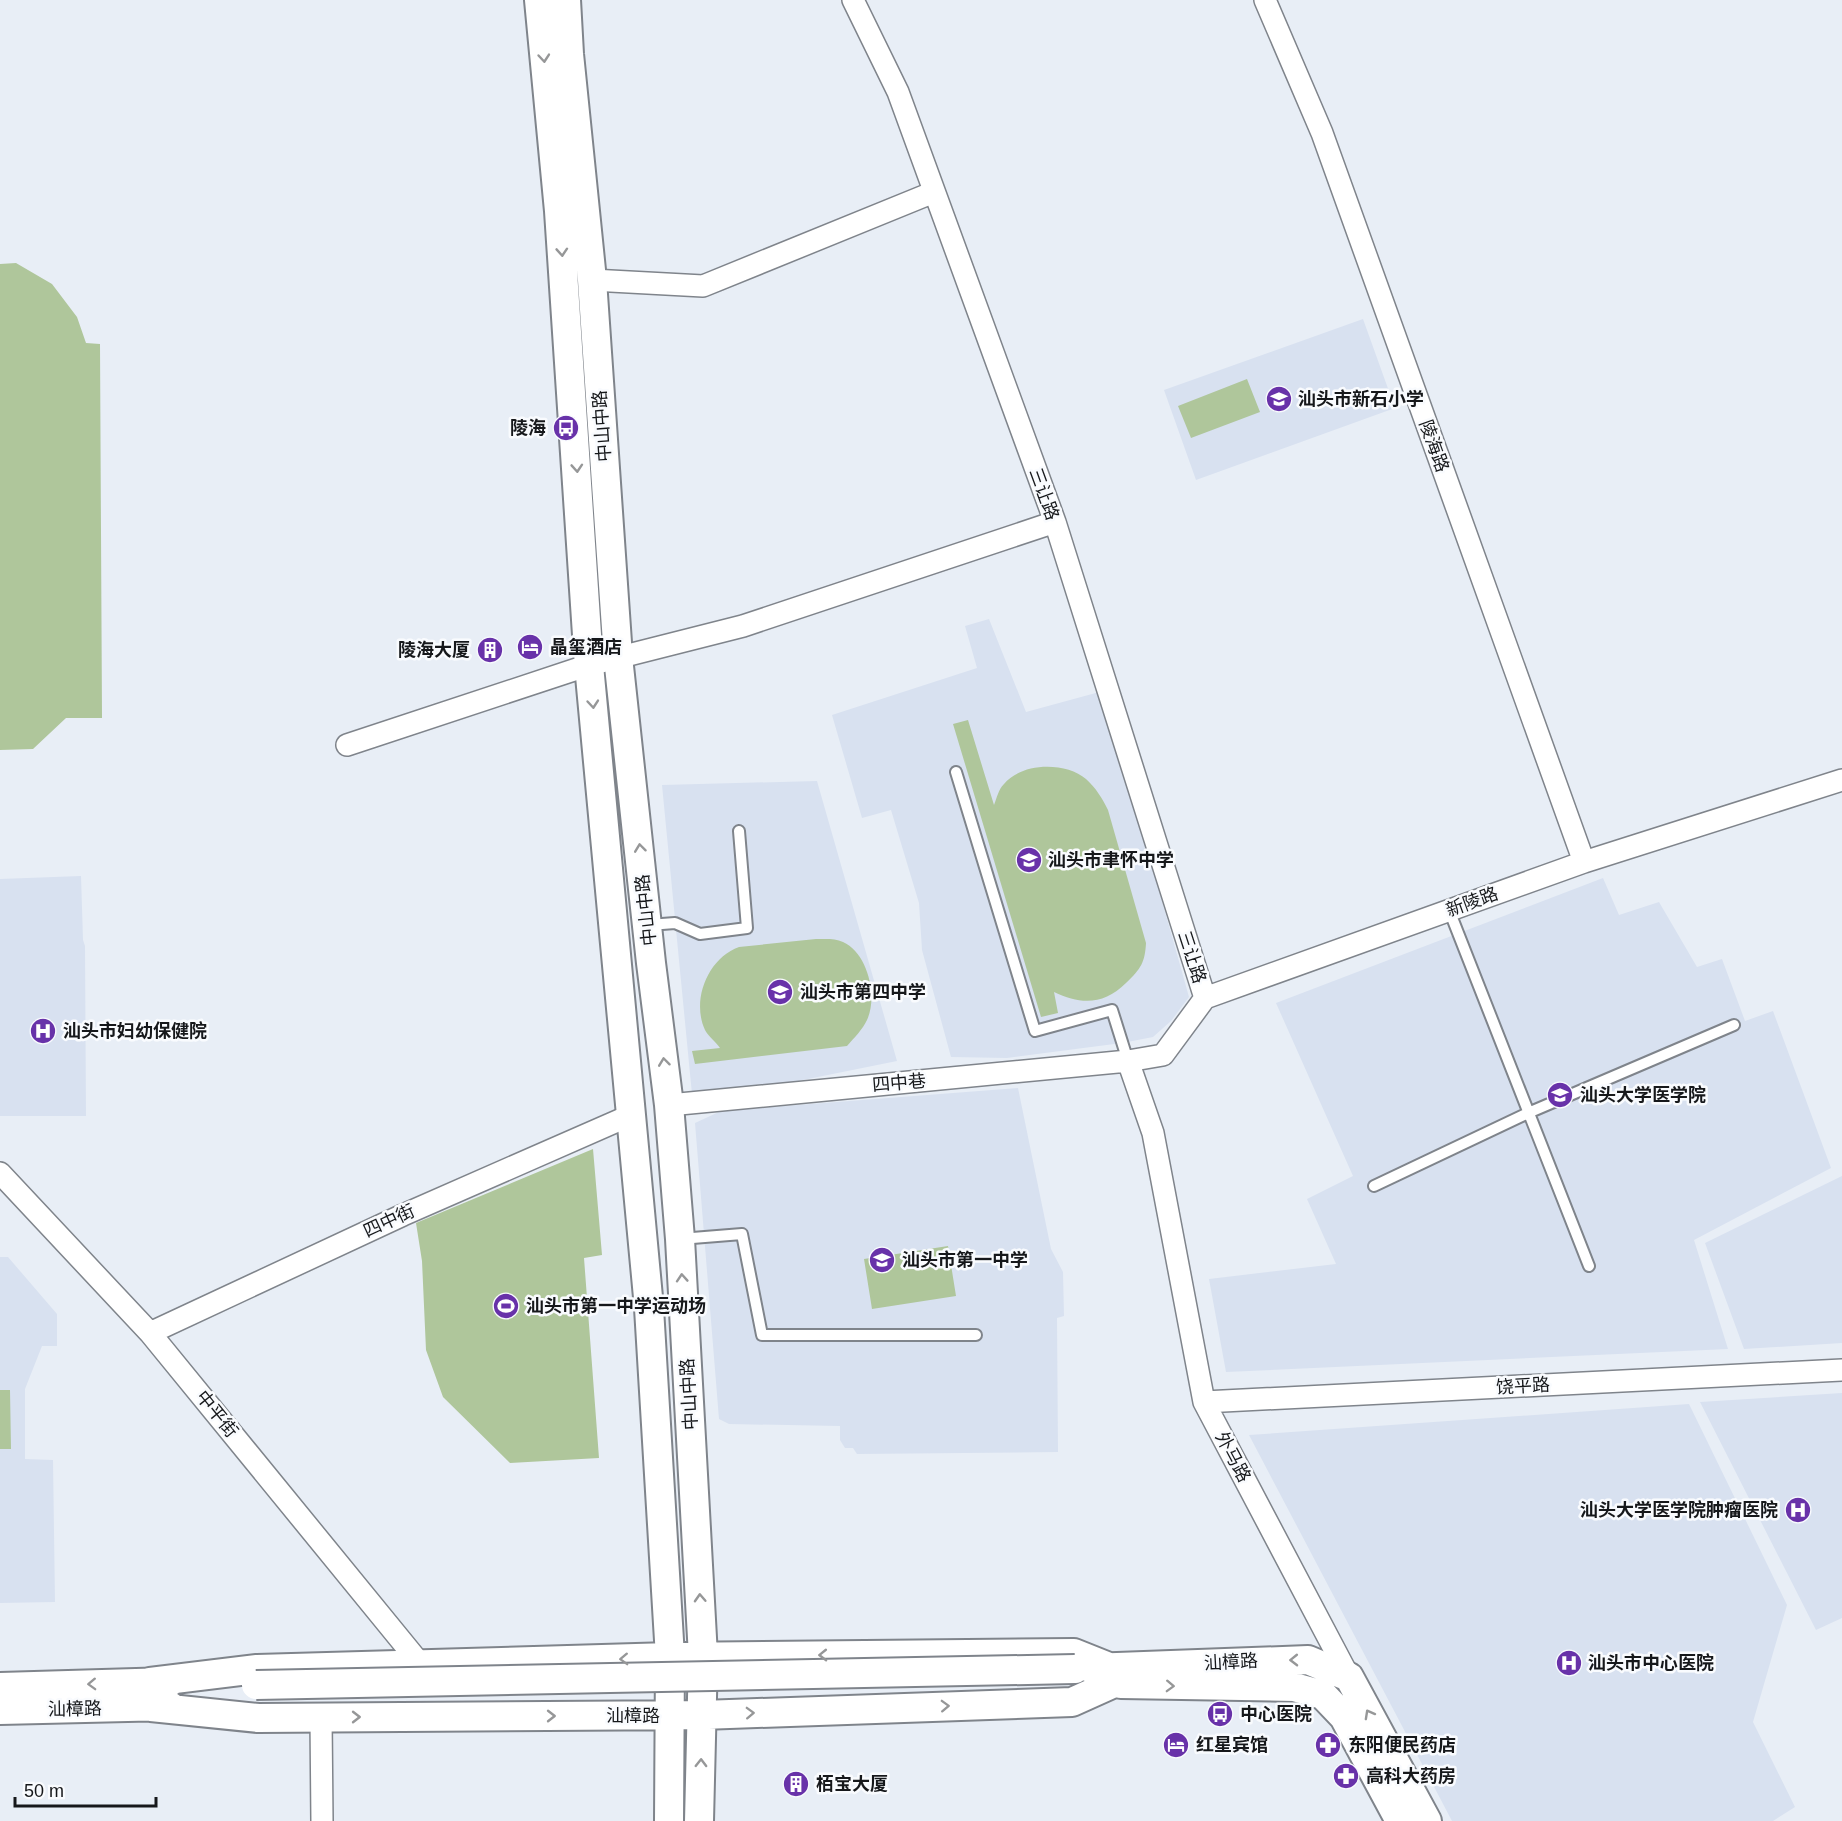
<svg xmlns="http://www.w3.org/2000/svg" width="1842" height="1821" viewBox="0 0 1842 1821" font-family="Arial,'Noto Sans SC',sans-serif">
  <rect width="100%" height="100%" fill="#e8eef6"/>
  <path fill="#d8e1f0" d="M 1363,319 L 1395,408 L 1196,480 L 1164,390 Z
    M 989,619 L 1026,712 L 1103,691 L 1189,997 L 1171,1021 L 1153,1037 L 1122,1043 L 1007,1058 L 951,1057 L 922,950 L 919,903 L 891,810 L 862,818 L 832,715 L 977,668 L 965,626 Z
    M 817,781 L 897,1061 L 748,1091 L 692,1094 L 662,785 Z
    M 81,876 L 83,940 L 85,946 L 86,1116 L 0,1116 L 0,879 Z
    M 1603,878 L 1619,915 L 1659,902 L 1697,967 L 1722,959 L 1745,1021 L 1773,1011 L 1831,1168 L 1694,1240 L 1728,1349 L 1226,1372 L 1209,1279 L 1336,1264 L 1307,1199 L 1353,1176 L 1276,1003 Z
    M 1018,1088 L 1051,1249 L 1063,1272 L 1064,1316 L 1057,1318 L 1058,1452 L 857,1454 L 853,1448 L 845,1448 L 840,1440 L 840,1426 L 729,1424 L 719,1419 L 695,1123 L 721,1111 Z
    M 1842,1176 L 1842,1343 L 1744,1349 L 1705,1243 Z
    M 0,1257 L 8,1257 L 57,1314 L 57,1346 L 42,1346 L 25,1389 L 25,1459 L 53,1460 L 55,1602 L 0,1603 Z
    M 1842,1393 L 1842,1618 L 1816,1630 L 1700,1402 Z
    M 1689,1404 L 1787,1605 L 1753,1722 L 1795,1807 L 1773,1821 L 1452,1821 L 1249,1435 Z"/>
  <path fill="#afc69b" d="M 16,263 L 52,284 L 77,317 L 86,343 L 100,344 L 102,718 L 66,718 L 33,749 L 0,750 L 0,264 Z
    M 1247,379 L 1260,412 L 1191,438 L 1178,406 Z
    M 968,720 L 994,805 C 997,798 998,790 1004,784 C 1022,762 1066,762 1086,779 C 1096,788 1102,798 1108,810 L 1146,943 C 1145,962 1141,969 1126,983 C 1104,1005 1081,1005 1054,992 L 1058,1013 L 1041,1017 L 953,724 Z
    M 816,939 C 825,939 835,938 843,942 C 868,953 878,997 867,1020 C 863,1029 854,1038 847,1046 L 695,1064 L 692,1051 L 720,1048 C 716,1042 708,1036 705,1030 C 691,1000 708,958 739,947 Z
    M 593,1149 L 602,1255 L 584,1258 L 599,1458 L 510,1463 L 443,1397 L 426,1350 L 422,1261 L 416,1223 Z
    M 948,1246 L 956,1296 L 872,1309 L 864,1259 Z
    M 0,1390 L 10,1390 L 11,1449 L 0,1449 Z"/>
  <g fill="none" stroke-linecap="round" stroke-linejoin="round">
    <g stroke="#7f848b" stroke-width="14">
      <path id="lane" d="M 956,772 L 1035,1031 L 1112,1010 L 1128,1061
        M 1449,910 L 1589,1266
        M 649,925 L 675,923 L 700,934 L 747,928 L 739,831
        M 1374,1186 L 1528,1113 L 1734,1025
        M 680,1239 L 742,1234 L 762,1335 L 976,1335"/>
    </g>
    <g stroke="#7f848b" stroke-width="24">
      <path id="street" d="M 853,0 L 898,92 L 1055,522 L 1205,998
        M 1265,0 L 1322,133 L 1584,862
        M 592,280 L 703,286 L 934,192
        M 347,745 L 589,665 L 743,626 L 1055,522
        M 1128,1061 L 1153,1133 L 1204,1402 L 1349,1677
        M 669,1105 L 1128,1061 L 1163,1055 L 1205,998 L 1584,862 L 1842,780
        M 0,1173 L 150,1333 L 422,1666
        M 150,1333 L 403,1215 L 631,1115
        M 1204,1402 L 1842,1370
        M 321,1718 L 322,1821"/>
    </g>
    <g stroke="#7f848b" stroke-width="32">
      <path id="secondary" d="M 539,0 L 559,211 L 589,665 L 649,1308 L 670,1657 L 669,1821
        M 566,0 L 569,54 L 592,280 L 618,657 L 651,963 L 669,1105 L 680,1239 L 703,1656 L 699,1821
        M 1090,1668 L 1308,1660 L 1349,1677 L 1427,1821
        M 150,1682 L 257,1669 L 670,1657 L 1074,1653 L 1109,1667
        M 1121,1684 L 1294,1687 L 1323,1695 L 1344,1717 L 1400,1821
        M 0,1687 L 170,1682
        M 151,1707 L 258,1718 L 702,1715 L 1072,1702 L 1112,1684
        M 0,1710 L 170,1706"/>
    </g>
    <use href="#lane" stroke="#fff" stroke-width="10"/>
    <use href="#street" stroke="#fff" stroke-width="21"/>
    <use href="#secondary" stroke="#fff" stroke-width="28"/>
    <g stroke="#7f848b" stroke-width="32" stroke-linecap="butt">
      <path id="secondary-bridge" d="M 256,1685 L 1075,1669"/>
    </g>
    <use href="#secondary-bridge" stroke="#fff" stroke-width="28"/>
  </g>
  <defs><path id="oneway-chevron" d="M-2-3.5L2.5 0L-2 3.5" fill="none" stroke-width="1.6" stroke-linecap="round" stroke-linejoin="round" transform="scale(1.5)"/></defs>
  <g stroke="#969798">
    <use href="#oneway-chevron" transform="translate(544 58) rotate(85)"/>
    <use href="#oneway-chevron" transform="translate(562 252) rotate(86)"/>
    <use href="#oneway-chevron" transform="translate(577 468) rotate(86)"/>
    <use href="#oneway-chevron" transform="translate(593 704) rotate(85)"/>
    <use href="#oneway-chevron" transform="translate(640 848) rotate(-97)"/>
    <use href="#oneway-chevron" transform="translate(664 1062) rotate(-97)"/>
    <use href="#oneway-chevron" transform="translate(682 1278) rotate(-94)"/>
    <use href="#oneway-chevron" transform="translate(700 1598) rotate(-93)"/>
    <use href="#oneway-chevron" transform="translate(823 1655) rotate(179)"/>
    <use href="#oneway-chevron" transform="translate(624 1659) rotate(178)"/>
    <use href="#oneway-chevron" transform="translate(1294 1660) rotate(179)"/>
    <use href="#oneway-chevron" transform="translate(92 1684) rotate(178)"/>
    <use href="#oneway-chevron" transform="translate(1170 1686) rotate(2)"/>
    <use href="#oneway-chevron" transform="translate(945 1706) rotate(-2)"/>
    <use href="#oneway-chevron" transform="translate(750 1713) rotate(-2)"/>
    <use href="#oneway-chevron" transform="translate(1369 1714) rotate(-119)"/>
    <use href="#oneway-chevron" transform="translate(551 1716)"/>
    <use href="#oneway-chevron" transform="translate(356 1717)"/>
    <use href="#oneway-chevron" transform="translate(701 1763) rotate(-89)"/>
  </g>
  <defs>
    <g id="school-disc" transform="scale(1.35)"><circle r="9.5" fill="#6832a9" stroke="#f9fbfe"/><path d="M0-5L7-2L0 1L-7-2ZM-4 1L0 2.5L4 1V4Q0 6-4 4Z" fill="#fff"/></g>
    <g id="bus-disc" transform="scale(1.35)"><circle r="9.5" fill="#6832a9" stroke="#f9fbfe"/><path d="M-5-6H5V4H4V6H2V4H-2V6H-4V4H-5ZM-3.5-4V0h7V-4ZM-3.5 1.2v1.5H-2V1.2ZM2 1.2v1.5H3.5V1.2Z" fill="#fff"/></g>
    <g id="hotel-disc" transform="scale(1.35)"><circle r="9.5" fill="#6832a9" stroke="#f9fbfe"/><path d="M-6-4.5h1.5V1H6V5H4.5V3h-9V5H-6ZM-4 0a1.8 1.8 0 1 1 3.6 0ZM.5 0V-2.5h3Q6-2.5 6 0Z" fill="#fff"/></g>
    <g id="building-disc" transform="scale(1.35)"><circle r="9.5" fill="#6832a9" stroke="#f9fbfe"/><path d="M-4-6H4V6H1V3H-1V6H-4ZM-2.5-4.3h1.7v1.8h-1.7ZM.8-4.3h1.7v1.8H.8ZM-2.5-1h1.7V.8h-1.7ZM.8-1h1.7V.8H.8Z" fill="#fff"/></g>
    <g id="hospital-disc" transform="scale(1.35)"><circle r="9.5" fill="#6832a9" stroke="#f9fbfe"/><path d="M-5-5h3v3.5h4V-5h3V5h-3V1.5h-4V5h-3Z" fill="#fff"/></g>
    <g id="university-disc" transform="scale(1.35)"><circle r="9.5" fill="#6832a9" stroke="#f9fbfe"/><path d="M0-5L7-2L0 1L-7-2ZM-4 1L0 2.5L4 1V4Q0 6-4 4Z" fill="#fff"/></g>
    <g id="stadium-disc" transform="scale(1.35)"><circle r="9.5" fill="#6832a9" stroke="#f9fbfe"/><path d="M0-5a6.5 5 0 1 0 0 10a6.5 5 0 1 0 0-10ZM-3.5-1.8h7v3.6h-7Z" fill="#fff"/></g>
    <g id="pharmacy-disc" transform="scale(1.35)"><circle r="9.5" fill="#6832a9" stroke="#f9fbfe"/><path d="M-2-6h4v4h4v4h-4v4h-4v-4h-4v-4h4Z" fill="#fff"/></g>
  </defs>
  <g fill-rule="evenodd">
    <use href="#school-disc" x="1279" y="399"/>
    <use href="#bus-disc" x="566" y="428"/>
    <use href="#hotel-disc" x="530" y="647"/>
    <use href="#building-disc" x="490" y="650"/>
    <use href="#school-disc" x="1029" y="860"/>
    <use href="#school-disc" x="780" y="992"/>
    <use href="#hospital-disc" x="43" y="1031"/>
    <use href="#university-disc" x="1560" y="1095"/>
    <use href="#school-disc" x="882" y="1260"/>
    <use href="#stadium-disc" x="506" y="1306"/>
    <use href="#hospital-disc" x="1798" y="1510"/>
    <use href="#hospital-disc" x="1569" y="1663"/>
    <use href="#bus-disc" x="1220" y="1714"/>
    <use href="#hotel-disc" x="1176" y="1745"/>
    <use href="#pharmacy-disc" x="1328" y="1745"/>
    <use href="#pharmacy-disc" x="1346" y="1776"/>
    <use href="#building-disc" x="796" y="1784"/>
  </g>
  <g text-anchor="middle" stroke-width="5" stroke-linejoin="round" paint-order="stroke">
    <g font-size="18" font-weight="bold" fill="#16181b" stroke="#f9fbfe" text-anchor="start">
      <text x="1298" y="405">汕头市新石小学</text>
      <text x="546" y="434" text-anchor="end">陵海</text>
      <text x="550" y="653">晶玺酒店</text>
      <text x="470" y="656" text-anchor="end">陵海大厦</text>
      <text x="1048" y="866">汕头市聿怀中学</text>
      <text x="800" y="998">汕头市第四中学</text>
      <text x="63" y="1037">汕头市妇幼保健院</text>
      <text x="1580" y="1101">汕头大学医学院</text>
      <text x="902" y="1266">汕头市第一中学</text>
      <text x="526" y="1312">汕头市第一中学运动场</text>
      <text x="1778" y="1516" text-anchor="end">汕头大学医学院肿瘤医院</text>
      <text x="1588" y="1669">汕头市中心医院</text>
      <text x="1240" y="1720">中心医院</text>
      <text x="1196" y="1751">红星宾馆</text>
      <text x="1348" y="1751">东阳便民药店</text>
      <text x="1366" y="1782">高科大药房</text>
      <text x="816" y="1790">栢宝大厦</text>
    </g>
    <g font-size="18" fill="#16181b" stroke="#f9fbfe">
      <text transform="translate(602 426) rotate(-94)" y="6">中山中路</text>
      <text transform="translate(1434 446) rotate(70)" y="6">陵海路</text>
      <text transform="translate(1044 494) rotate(70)" y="6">三让路</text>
      <text transform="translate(1472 902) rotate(-20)" y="6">新陵路</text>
      <text transform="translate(646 910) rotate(-96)" y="6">中山中路</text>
      <text transform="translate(1192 957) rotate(72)" y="6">三让路</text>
      <text transform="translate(899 1083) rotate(-5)" y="6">四中巷</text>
      <text transform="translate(389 1221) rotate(-25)" y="6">四中街</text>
      <text transform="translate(1523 1386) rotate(-3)" y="6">饶平路</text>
      <text transform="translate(689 1394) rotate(-93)" y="6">中山中路</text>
      <text transform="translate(217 1414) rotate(51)" y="6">中平街</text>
      <text transform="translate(1233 1457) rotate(62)" y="6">外马路</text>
      <text transform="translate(1231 1662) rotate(-3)" y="6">汕樟路</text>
      <text transform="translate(75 1709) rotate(-1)" y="6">汕樟路</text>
      <text x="633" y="1722">汕樟路</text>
    </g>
  </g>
  <path d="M15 1797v9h141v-9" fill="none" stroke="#16181b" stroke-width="3"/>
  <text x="24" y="1797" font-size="18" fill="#16181b" stroke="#f9fbfe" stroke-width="4.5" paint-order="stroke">50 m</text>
</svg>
